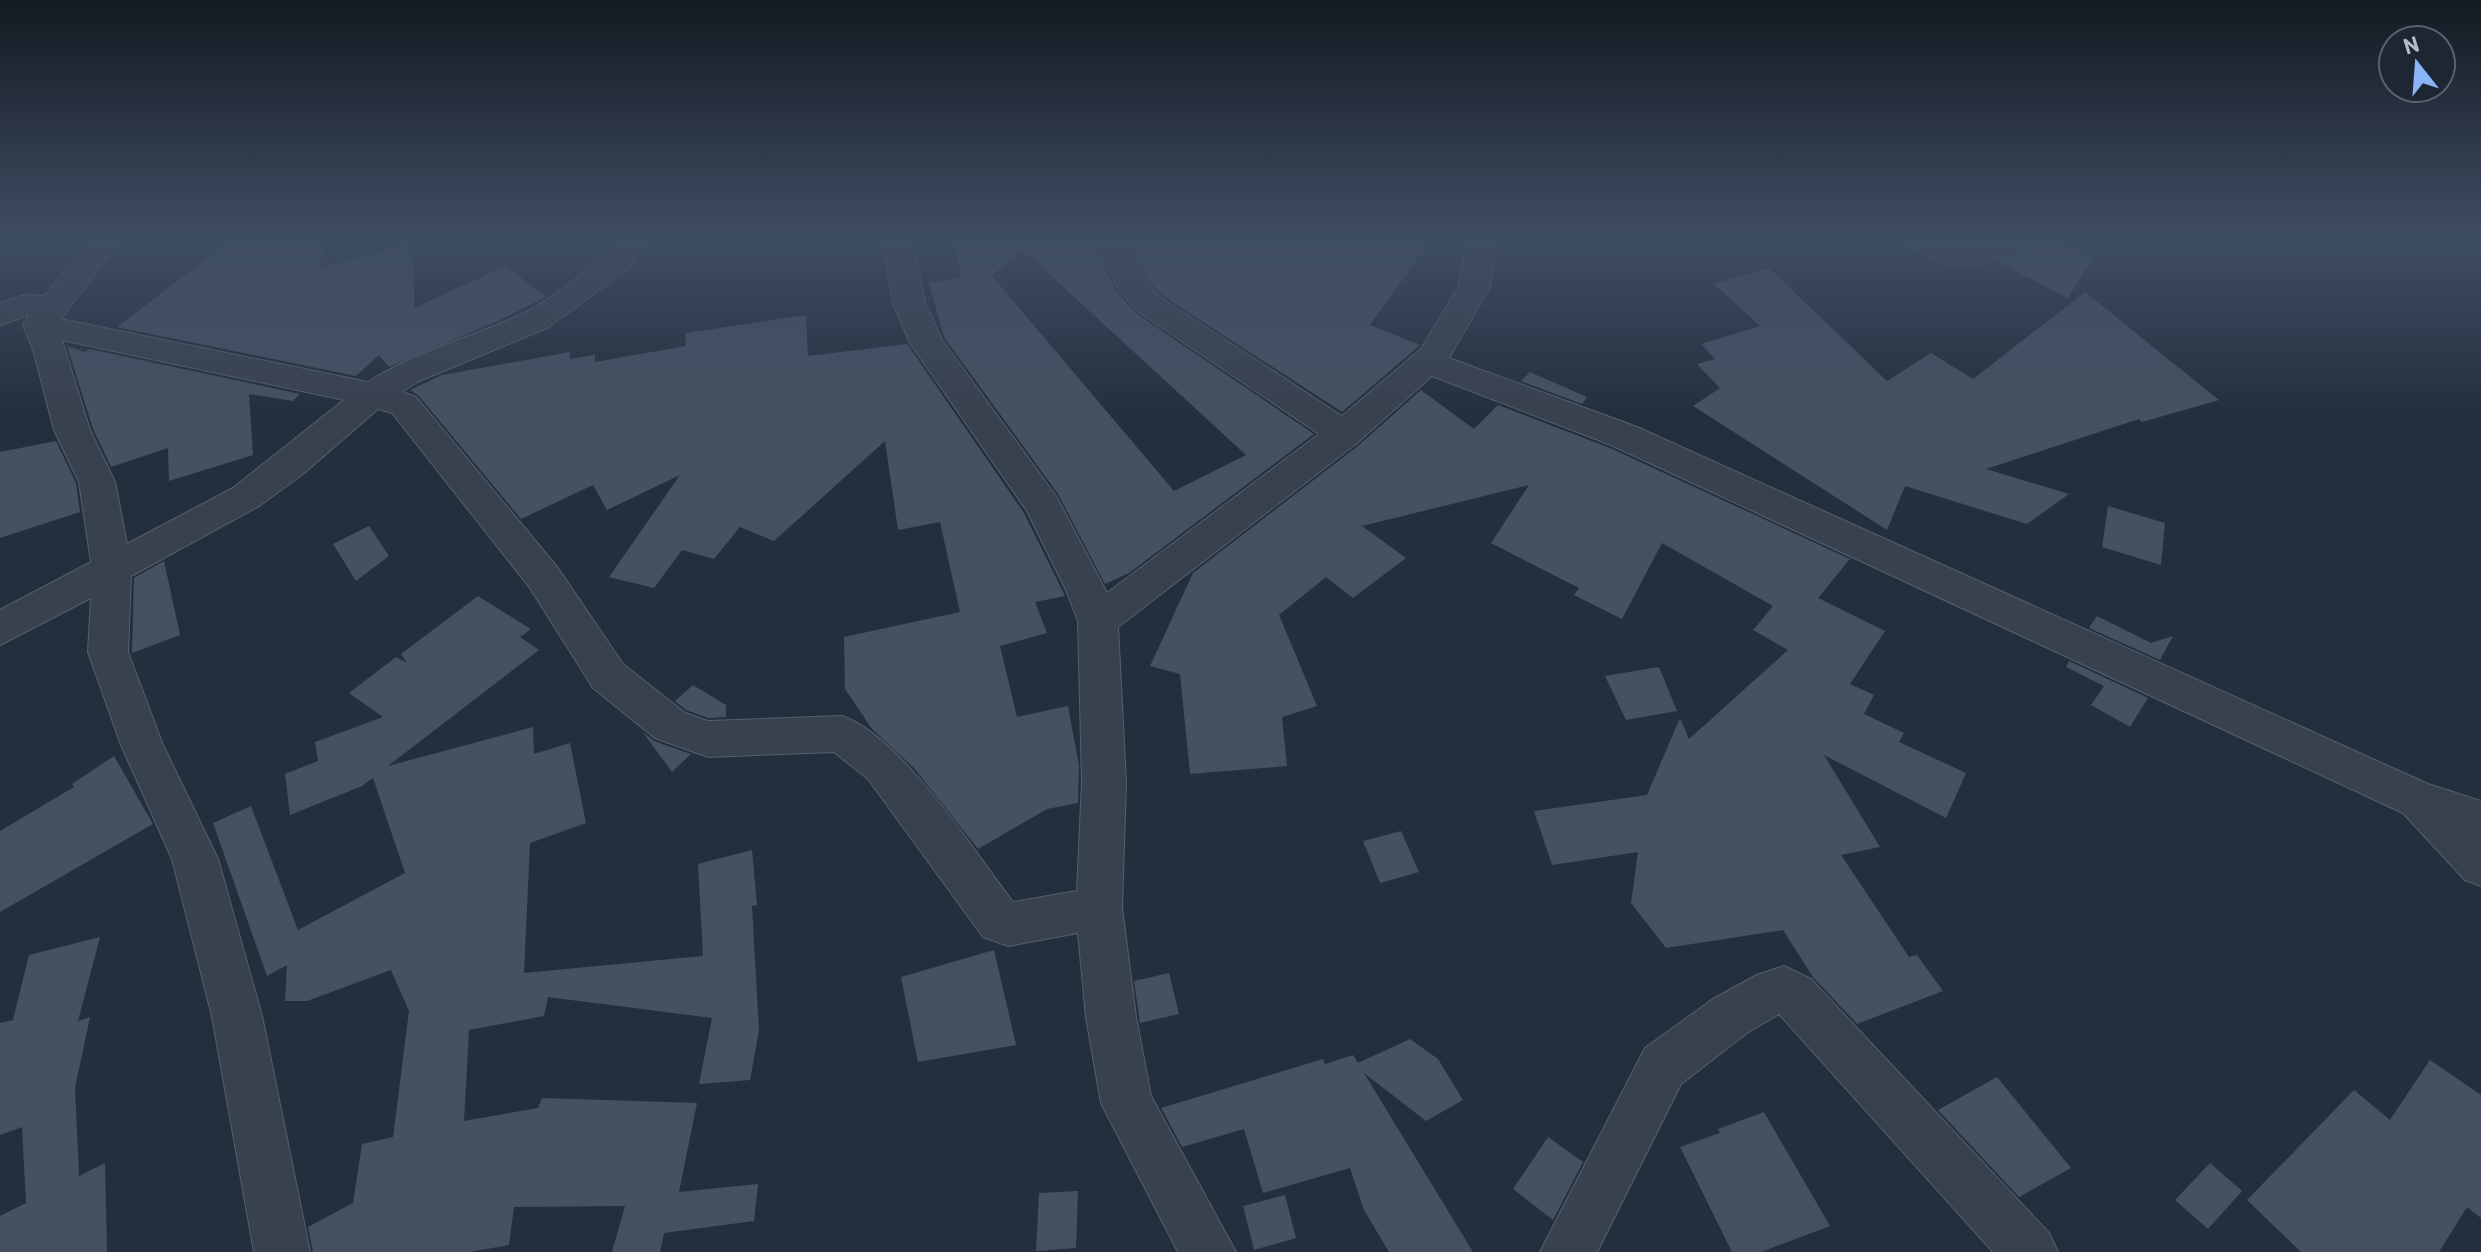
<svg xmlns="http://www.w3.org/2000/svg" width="2481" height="1252" viewBox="0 0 2481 1252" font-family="Barlow,sans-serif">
  <rect width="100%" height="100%" fill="#242f3e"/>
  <path fill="#455162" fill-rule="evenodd" d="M 235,237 L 325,237 L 320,268 L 407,244 L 414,271 L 414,308 L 506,266 L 546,297 L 500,320 L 389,367 L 379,355 L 356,376 L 117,327 Z
    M 953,237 L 1090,237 L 1115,290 L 1137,314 L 1314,434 L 1129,573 L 1105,584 L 1058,494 L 944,337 L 929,283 L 961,277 ZM 1021,248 L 1246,455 L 1174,491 L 992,276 Z
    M 1126,237 L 1433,237 L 1370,325 L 1420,345 L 1342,412 L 1163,296 L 1149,282 Z
    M 2040,237 L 2053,237 L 2092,259 L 2068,298 L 1998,262 L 2030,248 Z
    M 1769,268 L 1887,381 L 1931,353 L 1973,379 L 2085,292 L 2219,400 L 2142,422 L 2139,419 L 1986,469 L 2069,494 L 2027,524 L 1905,486 L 1887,530 L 1693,406 L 1720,388 L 1697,364 L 1715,359 L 1701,344 L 1760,326 L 1714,284 Z
    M 806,315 L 808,356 L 907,344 L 1024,513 L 1065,596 L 1035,602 L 1047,633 L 1000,646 L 1017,717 L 1068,706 L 1079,766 L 1078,803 L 1047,809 L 978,849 L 914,768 L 872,729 L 845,689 L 844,637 L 960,612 L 940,522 L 898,530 L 885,441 L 774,541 L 740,527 L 714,559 L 682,550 L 654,588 L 609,577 L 680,475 L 607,510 L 593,485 L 521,519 L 418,395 L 410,390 L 442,375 L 570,352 L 570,359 L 595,355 L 595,362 L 686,346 L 685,333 Z
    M 67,346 L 85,352 L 89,349 L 300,394 L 293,401 L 249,394 L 253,455 L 169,481 L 168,448 L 111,467 L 93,429 Z
    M 1530,372 L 1587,397 L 1582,404 L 1521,381 Z
    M 1421,390 L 1474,429 L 1498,405 L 1610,448 L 1850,559 L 1818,598 L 1885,631 L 1850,684 L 1874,695 L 1864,714 L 1904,733 L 1899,742 L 1966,773 L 1946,818 L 1824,755 L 1880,847 L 1841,855 L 1909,957 L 1917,955 L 1943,991 L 1857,1024 L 1813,977 L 1783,930 L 1666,948 L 1631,903 L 1638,852 L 1552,865 L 1534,811 L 1647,795 L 1680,718 L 1689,739 L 1788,650 L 1753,630 L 1773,606 L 1662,543 L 1622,619 L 1574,595 L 1579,588 L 1491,543 L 1529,485 L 1362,526 L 1406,558 L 1353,598 L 1326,577 L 1279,615 L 1317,706 L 1282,717 L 1287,766 L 1190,774 L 1180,674 L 1150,666 L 1193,573 L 1359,445 Z
    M 56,441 L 76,483 L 80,512 L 0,538 L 0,452 Z
    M 2108,506 L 2165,523 L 2161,565 L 2102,547 Z
    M 369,526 L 389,556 L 356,581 L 333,544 Z
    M 164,561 L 180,635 L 132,653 L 134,578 Z
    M 478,596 L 531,629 L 520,637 L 539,650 L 388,766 L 533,727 L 534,754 L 570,743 L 586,823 L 530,843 L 524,973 L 703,956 L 698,864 L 752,850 L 757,905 L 752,906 L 759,1030 L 750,1080 L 699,1084 L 712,1018 L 548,997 L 544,1016 L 469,1030 L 464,1121 L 538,1108 L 542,1098 L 697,1103 L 679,1192 L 758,1184 L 754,1221 L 664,1233 L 660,1252 L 612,1252 L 625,1206 L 514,1207 L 509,1245 L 470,1252 L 313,1252 L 308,1227 L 353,1203 L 362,1144 L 393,1137 L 409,1011 L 391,970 L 307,1001 L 285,1001 L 287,965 L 267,976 L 213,823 L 251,806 L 298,930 L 405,873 L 373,778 L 362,786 L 290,815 L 285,774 L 318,761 L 315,742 L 383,717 L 349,693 L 396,657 L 407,663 L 401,654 Z
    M 2097,616 L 2151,643 L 2173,636 L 2160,660 L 2089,628 Z
    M 2069,661 L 2148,698 L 2130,727 L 2091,705 L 2104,686 L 2066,667 Z
    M 1659,667 L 1677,711 L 1626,720 L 1605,676 Z
    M 693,685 L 726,705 L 726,717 L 708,718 L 686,710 L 675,701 Z
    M 642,731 L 654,741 L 691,754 L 672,772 Z
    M 114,756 L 153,824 L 0,912 L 0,831 L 74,787 L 72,784 Z
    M 1401,831 L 1419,872 L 1380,883 L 1363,841 Z
    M 100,937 L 78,1021 L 90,1017 L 75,1088 L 79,1176 L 105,1163 L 107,1252 L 0,1252 L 0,1216 L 26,1203 L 22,1127 L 0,1135 L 0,1023 L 13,1020 L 29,955 Z
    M 994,950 L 1016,1045 L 918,1062 L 901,977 Z
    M 1169,973 L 1179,1014 L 1140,1023 L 1134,981 Z
    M 1410,1039 L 1438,1059 L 1463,1100 L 1426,1121 L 1364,1073 L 1473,1252 L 1389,1252 L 1364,1210 L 1350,1168 L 1263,1193 L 1244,1129 L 1182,1147 L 1161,1108 L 1323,1059 L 1325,1064 L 1353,1055 L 1358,1063 Z
    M 2430,1060 L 2481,1095 L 2481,1218 L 2467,1207 L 2439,1252 L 2301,1252 L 2247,1200 L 2354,1090 L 2390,1120 Z
    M 1997,1077 L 2071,1168 L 2019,1197 L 1938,1110 Z
    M 1764,1112 L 1830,1226 L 1761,1252 L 1732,1252 L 1680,1147 L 1720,1133 L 1718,1129 Z
    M 1548,1137 L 1583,1162 L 1553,1220 L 1513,1189 Z
    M 2210,1163 L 2242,1191 L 2208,1229 L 2175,1200 Z
    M 1078,1191 L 1076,1248 L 1036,1251 L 1039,1193 Z
    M 1285,1195 L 1296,1238 L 1254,1250 L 1243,1206 Z"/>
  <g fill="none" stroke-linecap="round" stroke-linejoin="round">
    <g stroke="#565f6c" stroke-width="2">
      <path id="minor" d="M 91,237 L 122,237 L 61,319 L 368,382 C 415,352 469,338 520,315 C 549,302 601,261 622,237 L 653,237 L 628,269 L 547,328 L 417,382 L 402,392 L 416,397 L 558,568 L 623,664 L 685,713 L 708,721 L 842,716 C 902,737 973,850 1013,902 L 1077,891 L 1082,782 L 1078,621 L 1066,590 L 1027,511 L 910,343 L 893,303 L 882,237 L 912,237 L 925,303 L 942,340 L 1056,496 L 1107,593 L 1319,434 L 1139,312 L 1118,289 L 1093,237 L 1123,237 L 1147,284 L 1161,298 L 1342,416 L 1421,349 L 1458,287 L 1468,237 L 1498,237 L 1490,287 L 1449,358 L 1637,427 L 2428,784 L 2481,801 L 2481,886 L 2465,880 L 2403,813 L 1611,445 L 1432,376 L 1357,443 L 1118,627 L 1126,782 L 1122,908 L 1136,1017 L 1151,1096 L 1236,1252 L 1178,1252 L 1101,1103 L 1086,1017 L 1078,933 L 1008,946 L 983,937 L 868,779 L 834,752 L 708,757 L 655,738 L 593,688 L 530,588 L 392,413 L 378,409 L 303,474 L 259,506 L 131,576 L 128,652 L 163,745 L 218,859 L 262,1016 L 310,1252 L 254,1252 L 212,1016 L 172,859 L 121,745 L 88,652 L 91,598 L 0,645 L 0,610 L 91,562 L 79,482 L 54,430 L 34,353 L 23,325 L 29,315 L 0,325 L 0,303 L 24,295 L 45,296 ZM 62,340 L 344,400 L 233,488 L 127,544 L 115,482 L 90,430 Z
        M 1901,237 L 1939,237 L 1969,247 L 1998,237 L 2037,237 C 2031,246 2021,249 2011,253 C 1998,259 1983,265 1969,266 C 1948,267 1912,254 1901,237 Z
        M 1784,966 L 1811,979 L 2049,1233 L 2058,1252 L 1993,1252 L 1779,1014 L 1747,1033 L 1681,1084 L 1597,1252 L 1540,1252 L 1645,1048 L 1713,999 L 1757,975 Z"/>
    </g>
    <use href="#minor" fill="#38414e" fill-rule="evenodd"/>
  </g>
  <linearGradient id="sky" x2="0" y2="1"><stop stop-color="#141a22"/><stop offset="0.58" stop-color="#3f4d63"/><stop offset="1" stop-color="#3f4d63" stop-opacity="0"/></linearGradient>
  <rect width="2481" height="412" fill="url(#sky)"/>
  <g transform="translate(2417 64) rotate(343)"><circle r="38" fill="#1d2633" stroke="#59626f" stroke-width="2"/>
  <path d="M0-6L14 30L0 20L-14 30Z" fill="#8ab4f8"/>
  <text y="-12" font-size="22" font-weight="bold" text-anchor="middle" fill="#b4bcc9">N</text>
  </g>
</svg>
